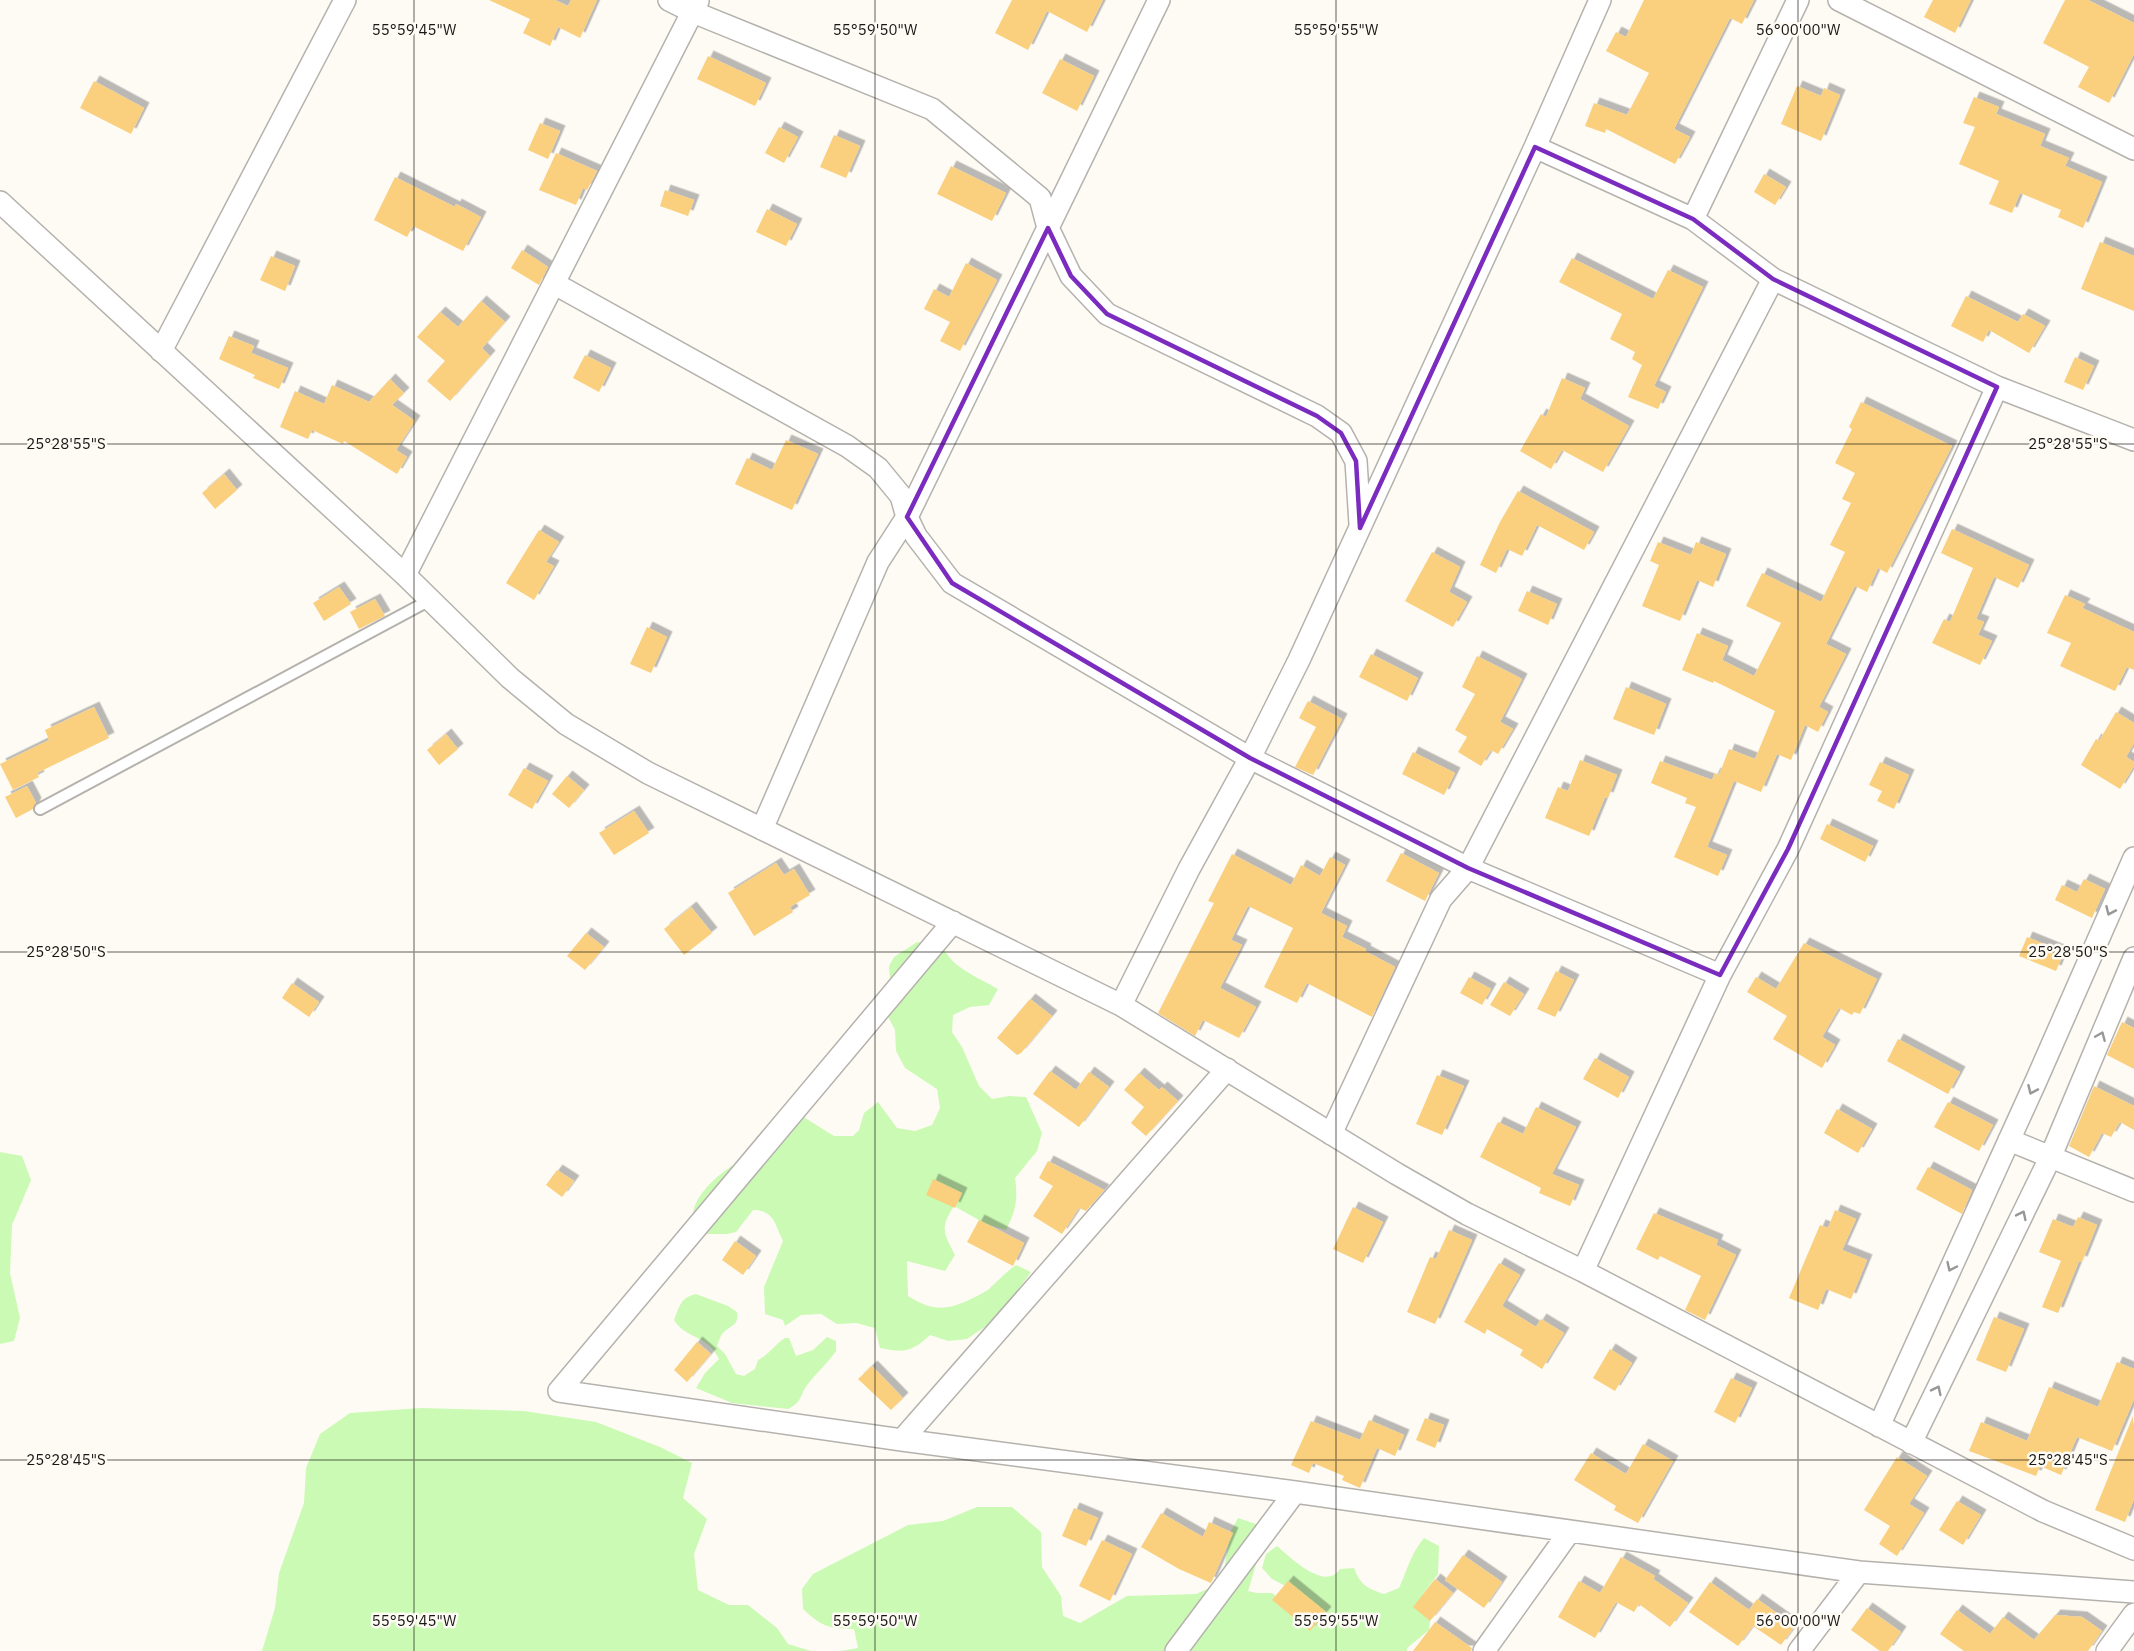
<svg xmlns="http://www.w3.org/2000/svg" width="2134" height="1651" viewBox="0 0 2134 1651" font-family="'IBM Plex Sans',sans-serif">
  <defs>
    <filter id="shadow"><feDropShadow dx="5.5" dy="-5.5" stdDeviation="0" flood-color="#0004"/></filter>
  </defs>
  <rect width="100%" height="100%" fill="#fefbf5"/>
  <path fill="#cbfab4" d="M 917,942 L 935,944 L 943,947 C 951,967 979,978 998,989 L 989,1005 L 970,1007 L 953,1015 L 952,1032 L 962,1047 L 979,1086 L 992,1099 L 1009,1096 L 1026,1097 L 1042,1133 L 1037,1151 L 1015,1178 C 1018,1200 1016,1210 1006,1230 L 986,1224 L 954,1206 C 940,1228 943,1232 955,1255 L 945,1271 L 907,1261 L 908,1296 C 934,1312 947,1311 975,1297 C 980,1294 987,1292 991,1287 C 1000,1279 1006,1272 1016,1265 L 1031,1272 L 998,1318 L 967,1339 L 948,1341 L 930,1335 C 912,1352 904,1353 880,1348 L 875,1328 L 856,1323 L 837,1324 L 821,1314 L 801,1315 L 785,1326 L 783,1320 L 765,1314 L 764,1287 L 783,1241 C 775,1224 774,1210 753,1210 L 736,1232 L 727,1234 L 708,1234 L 692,1223 C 693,1218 693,1210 695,1205 C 702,1189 718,1175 733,1165 C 741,1161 750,1156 755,1149 C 766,1134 769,1113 789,1108 L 834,1136 L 853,1136 L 859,1130 L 864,1113 L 878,1102 L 897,1128 L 915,1131 L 932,1125 L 940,1108 L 937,1089 L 905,1068 L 896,1051 L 895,1030 L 886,1013 L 891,994 L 889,966 L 894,957 Z
    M 0,1152 L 22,1156 L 31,1180 L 12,1225 L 10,1273 L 20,1318 L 14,1341 L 0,1344 Z
    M 696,1294 L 728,1306 L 737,1312 C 739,1325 732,1325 724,1332 C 720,1335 719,1342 717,1346 L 725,1354 L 736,1374 L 744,1376 L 755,1369 L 758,1360 C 770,1354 774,1345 785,1338 L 789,1338 L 796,1356 L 813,1350 L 827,1337 L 836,1341 L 836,1351 C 828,1363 817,1372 808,1384 C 799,1395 803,1402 788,1409 L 732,1403 L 696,1388 L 705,1373 L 719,1359 C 707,1334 685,1339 674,1320 C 679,1307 681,1297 696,1294 Z
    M 421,1408 L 524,1411 L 596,1422 L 660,1447 L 692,1463 L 683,1498 L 707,1519 L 694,1554 L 698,1590 L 729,1605 L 748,1605 L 777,1628 L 788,1644 L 811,1651 L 262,1651 L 275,1608 L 279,1573 L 304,1503 L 306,1468 L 320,1434 L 350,1413 Z
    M 977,1507 L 1012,1507 L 1041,1532 L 1042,1567 L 1061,1596 L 1063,1616 L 1080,1623 L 1127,1596 L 1196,1594 L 1212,1587 L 1224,1571 L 1230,1533 L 1238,1518 L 1256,1524 L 1258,1558 L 1248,1591 L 1257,1593 L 1272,1593 L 1304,1619 L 1297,1592 L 1272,1579 L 1262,1568 L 1266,1554 L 1277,1546 C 1290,1557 1325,1592 1340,1569 L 1354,1568 C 1361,1586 1367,1588 1384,1594 L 1399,1588 C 1408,1569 1410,1555 1424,1538 L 1439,1546 L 1438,1574 L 1423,1594 L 1421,1607 L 1430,1621 L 1429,1630 L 1407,1648 L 1407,1651 L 1191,1651 L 1194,1638 L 1173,1651 L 840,1651 L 858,1648 L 854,1629 C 829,1629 821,1626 803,1609 L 802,1589 L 813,1574 L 908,1525 L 943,1521 Z"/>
  <path fill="#facf7d" filter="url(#shadow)" d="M 489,0 L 555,0 L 568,6 L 571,0 L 597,0 L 580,38 L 558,27 L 550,46 L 523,33 L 530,19 Z
    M 1012,0 L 1103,0 L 1087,32 L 1047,11 L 1028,50 L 995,33 Z
    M 1644,0 L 1754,0 L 1742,24 L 1730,18 L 1674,129 L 1690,137 L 1675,164 L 1606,129 L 1605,133 L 1585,126 L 1594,103 L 1627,115 L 1649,73 L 1606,51 L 1616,32 L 1626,37 Z
    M 1933,0 L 1971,0 L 1955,33 L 1924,17 Z
    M 2065,0 L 2088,0 L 2134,23 L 2134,54 L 2109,103 L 2078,87 L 2089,67 L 2043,43 Z
    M 708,56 L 766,83 L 755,106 L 697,79 Z
    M 1060,59 L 1094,76 L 1077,111 L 1042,93 Z
    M 94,81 L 144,108 L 131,134 L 80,108 Z
    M 1797,86 L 1821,96 L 1824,88 L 1840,95 L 1821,141 L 1781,124 Z
    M 1974,97 L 1999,107 L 1996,114 L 2045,134 L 2040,146 L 2069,158 L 2065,166 L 2102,182 L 2083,228 L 2058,217 L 2061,210 L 2020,193 L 2012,213 L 1989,204 L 1999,181 L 1959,164 L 1975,127 L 1963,123 Z
    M 540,123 L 560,131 L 548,159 L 528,150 Z
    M 779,127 L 798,137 L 784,163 L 765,153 Z
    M 834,135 L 860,146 L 846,178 L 820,167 Z
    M 556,153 L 597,171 L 587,190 L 583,188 L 576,205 L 539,190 Z
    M 951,166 L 1006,193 L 992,221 L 937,194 Z
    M 1764,174 L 1786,187 L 1775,205 L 1754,192 Z
    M 395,177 L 455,207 L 456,204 L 481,217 L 463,251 L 413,226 L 407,237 L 374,220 Z
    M 665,190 L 694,200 L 688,216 L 660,206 Z
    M 767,209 L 797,224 L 786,246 L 756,232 Z
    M 2100,242 L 2134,256 L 2134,311 L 2081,289 Z
    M 522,250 L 548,267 L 539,285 L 511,268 Z
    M 271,256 L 295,266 L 285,291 L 260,280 Z
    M 1572,258 L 1653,299 L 1668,270 L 1703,287 L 1654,386 L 1666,392 L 1658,409 L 1628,397 L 1642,365 L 1632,359 L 1635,352 L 1610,339 L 1622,314 L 1559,282 Z
    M 966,263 L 997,280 L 960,351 L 940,341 L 950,322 L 924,309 L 934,289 L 949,297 Z
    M 1966,296 L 2018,322 L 2023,314 L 2045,326 L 2029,353 L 1989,330 L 1983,342 L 1951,326 Z
    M 481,301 L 505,322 L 482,348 L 490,356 L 450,401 L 427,381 L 445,361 L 417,337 L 440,312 L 458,327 Z
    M 229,336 L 254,346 L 251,353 L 288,368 L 279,389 L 253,378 L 255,375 L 219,359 Z
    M 585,355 L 611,368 L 599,392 L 573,378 Z
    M 2075,357 L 2094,366 L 2083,390 L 2064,382 Z
    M 1562,378 L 1585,388 L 1580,399 L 1629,426 L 1603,472 L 1562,450 L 1551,469 L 1520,451 L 1541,414 L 1546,417 Z
    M 390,379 L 404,393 L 392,405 L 415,421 L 396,450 L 407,457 L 397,474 L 344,441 L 343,444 L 312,430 L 308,439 L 280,427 L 295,391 L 324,404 L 332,385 L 369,402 Z
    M 1861,402 L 1952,446 L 1887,573 L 1878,568 L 1867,592 L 1855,586 L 1826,644 L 1846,654 L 1819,707 L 1828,712 L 1818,732 L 1805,725 L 1791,760 L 1777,754 L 1761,792 L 1734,781 L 1707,847 L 1727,855 L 1718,876 L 1674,857 L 1696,807 L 1685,803 L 1687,798 L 1651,783 L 1660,761 L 1712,780 L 1715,773 L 1719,775 L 1729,749 L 1755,759 L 1775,711 L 1714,681 L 1713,683 L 1682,670 L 1697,633 L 1728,646 L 1722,660 L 1754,676 L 1781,623 L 1746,606 L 1762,573 L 1821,602 L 1845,552 L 1830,545 L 1851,503 L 1842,499 L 1855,473 L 1835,463 L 1852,429 L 1849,427 Z
    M 786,440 L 818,454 L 792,510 L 735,484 L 747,458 L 772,470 Z
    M 224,474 L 237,490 L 215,509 L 202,493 Z
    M 1518,491 L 1594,532 L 1584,550 L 1537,525 L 1522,556 L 1507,549 L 1496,573 L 1480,565 L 1500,522 Z
    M 1952,529 L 2029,565 L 2018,588 L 1994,577 L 1976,619 L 1984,622 L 1978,635 L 1992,641 L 1980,665 L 1932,643 L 1944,619 L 1950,622 L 1973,568 L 1941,553 Z
    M 539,530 L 559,542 L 546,562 L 554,566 L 534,600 L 506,583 Z
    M 1658,542 L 1691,555 L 1696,542 L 1726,554 L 1713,587 L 1697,580 L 1680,621 L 1642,606 L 1659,565 L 1650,561 Z
    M 1432,552 L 1460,567 L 1449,592 L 1467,602 L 1453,627 L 1405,601 Z
    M 339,587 L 351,604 L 324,621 L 313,603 Z
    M 1527,591 L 1557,604 L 1548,625 L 1518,611 Z
    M 2065,595 L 2085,604 L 2082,608 L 2134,632 L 2134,670 L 2127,667 L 2115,691 L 2060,666 L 2071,643 L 2047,633 Z
    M 375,599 L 385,616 L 359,629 L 350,612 Z
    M 647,627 L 667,637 L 651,673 L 630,664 Z
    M 1371,654 L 1418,678 L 1407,701 L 1359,677 Z
    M 1477,656 L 1522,679 L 1500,722 L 1513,729 L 1498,754 L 1491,750 L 1481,766 L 1458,752 L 1467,737 L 1455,730 L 1475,694 L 1462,687 Z
    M 1626,687 L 1666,704 L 1654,735 L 1613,719 Z
    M 1308,701 L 1342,719 L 1313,775 L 1295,767 L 1316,727 L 1299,718 Z
    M 94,707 L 109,738 L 37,773 L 39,777 L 13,790 L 0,764 L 49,740 L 45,730 Z
    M 2116,712 L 2134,723 L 2134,743 L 2126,757 L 2134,762 L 2134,766 L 2120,789 L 2081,765 L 2096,739 L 2099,741 Z
    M 446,734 L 458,749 L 439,765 L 427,750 Z
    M 1413,752 L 1455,773 L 1444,795 L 1402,774 Z
    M 1580,760 L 1617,775 L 1608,798 L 1605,797 L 1589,836 L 1545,818 L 1558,787 L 1568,791 Z
    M 1880,762 L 1909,775 L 1894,809 L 1877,801 L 1882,791 L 1869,785 Z
    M 524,768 L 548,781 L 532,809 L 508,795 Z
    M 567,776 L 584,790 L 569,808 L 552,794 Z
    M 27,786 L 36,803 L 33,809 L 16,818 L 5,797 Z
    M 634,811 L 649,833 L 614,855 L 599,833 Z
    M 1827,824 L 1873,846 L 1865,862 L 1820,839 Z
    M 1401,853 L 1439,873 L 1425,901 L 1386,881 Z
    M 1232,854 L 1291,885 L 1301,865 L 1320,876 L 1330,857 L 1345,865 L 1321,913 L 1347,926 L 1342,937 L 1366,949 L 1365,951 L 1395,967 L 1372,1017 L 1307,983 L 1297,1003 L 1264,987 L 1293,928 L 1248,906 L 1231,940 L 1242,945 L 1220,988 L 1256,1007 L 1239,1038 L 1203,1020 L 1195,1036 L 1158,1013 L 1214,903 L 1208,901 Z
    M 776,863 L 784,875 L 794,869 L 810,895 L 790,907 L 793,912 L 754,936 L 728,893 Z
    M 2084,879 L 2105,889 L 2092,918 L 2055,900 L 2062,885 L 2077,892 Z
    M 691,907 L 712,933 L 684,955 L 664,929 Z
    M 586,933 L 604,947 L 585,970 L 567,956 Z
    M 2027,937 L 2064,952 L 2056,971 L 2019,956 Z
    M 1804,943 L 1877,979 L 1860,1014 L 1854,1012 L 1852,1015 L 1839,1008 L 1822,1037 L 1835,1045 L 1822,1068 L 1773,1039 L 1787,1016 L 1747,992 L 1756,977 L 1776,989 Z
    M 1556,971 L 1574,980 L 1555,1017 L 1537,1009 Z
    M 1469,977 L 1491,989 L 1482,1005 L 1460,993 Z
    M 1504,982 L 1524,994 L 1510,1016 L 1490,1005 Z
    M 292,983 L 319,1002 L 309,1017 L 282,998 Z
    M 1030,999 L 1052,1016 L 1021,1053 L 1017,1055 L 997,1038 Z
    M 2122,1022 L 2134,1028 L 2134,1069 L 2107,1055 Z
    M 1898,1039 L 1960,1072 L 1948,1094 L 1887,1061 Z
    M 1595,1058 L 1629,1077 L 1618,1098 L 1583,1079 Z
    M 1050,1071 L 1076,1090 L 1089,1072 L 1109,1087 L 1079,1127 L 1033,1094 Z
    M 1139,1073 L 1159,1090 L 1162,1087 L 1178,1101 L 1146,1136 L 1131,1123 L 1144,1107 L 1124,1090 Z
    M 1437,1075 L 1464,1086 L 1442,1135 L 1416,1124 Z
    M 2094,1086 L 2134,1106 L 2134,1130 L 2120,1122 L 2111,1137 L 2102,1133 L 2089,1157 L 2069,1146 Z
    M 1948,1102 L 1993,1125 L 1979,1151 L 1934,1127 Z
    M 1536,1107 L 1576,1127 L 1552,1174 L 1579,1185 L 1570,1206 L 1539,1193 L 1541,1188 L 1480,1157 L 1498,1122 L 1523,1134 Z
    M 1837,1109 L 1872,1129 L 1858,1153 L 1824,1133 Z
    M 1048,1161 L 1104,1190 L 1086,1211 L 1079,1208 L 1062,1234 L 1033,1216 L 1053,1186 L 1039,1178 Z
    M 1928,1167 L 1972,1190 L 1962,1214 L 1916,1189 Z
    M 557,1170 L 574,1181 L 562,1197 L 546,1185 Z
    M 933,1179 L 962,1193 L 955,1208 L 926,1195 Z
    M 1353,1207 L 1383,1222 L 1363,1263 L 1333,1249 Z
    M 1835,1210 L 1856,1219 L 1842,1250 L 1867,1260 L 1851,1299 L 1826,1289 L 1818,1310 L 1789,1298 L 1820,1225 L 1828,1228 Z
    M 1654,1213 L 1718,1240 L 1716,1245 L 1736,1255 L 1705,1320 L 1685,1310 L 1701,1276 L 1660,1256 L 1658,1260 L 1636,1249 Z
    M 2078,1217 L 2097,1225 L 2082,1262 L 2079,1261 L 2058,1313 L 2042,1307 L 2061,1261 L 2039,1252 L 2053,1219 L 2073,1227 Z
    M 979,1220 L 1024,1243 L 1013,1266 L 967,1242 Z
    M 1449,1230 L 1472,1240 L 1435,1324 L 1407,1312 L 1430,1257 L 1436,1259 Z
    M 735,1241 L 756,1256 L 743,1275 L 722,1260 Z
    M 1499,1263 L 1520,1275 L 1502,1306 L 1536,1327 L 1541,1319 L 1564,1333 L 1542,1369 L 1520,1355 L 1523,1350 L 1487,1329 L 1485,1334 L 1464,1322 Z
    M 1994,1317 L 2024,1329 L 2006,1372 L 1976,1360 Z
    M 697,1342 L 711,1354 L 687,1382 L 674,1370 Z
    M 1610,1349 L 1632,1363 L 1615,1391 L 1593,1378 Z
    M 2117,1362 L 2134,1369 L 2134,1399 L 2112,1451 L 2077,1437 L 2061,1475 L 2040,1466 L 2036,1476 L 1969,1451 L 1981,1422 L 2027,1441 L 2049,1387 L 2098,1407 Z
    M 872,1366 L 903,1398 L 891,1410 L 858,1379 Z
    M 1731,1378 L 1752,1388 L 1735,1423 L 1714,1412 Z
    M 2133,1416 L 2134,1499 L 2125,1522 L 2095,1510 Z
    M 1425,1418 L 1444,1425 L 1435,1448 L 1416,1440 Z
    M 1369,1420 L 1404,1435 L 1395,1456 L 1377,1448 L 1360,1488 L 1342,1480 L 1344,1476 L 1313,1463 L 1309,1473 L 1291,1465 L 1311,1421 L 1360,1440 Z
    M 1643,1444 L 1673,1461 L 1638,1523 L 1614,1510 L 1616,1506 L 1574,1480 L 1591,1453 L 1626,1474 Z
    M 1897,1457 L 1927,1476 L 1909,1504 L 1924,1513 L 1897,1556 L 1879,1544 L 1890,1526 L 1864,1510 Z
    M 1957,1501 L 1981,1515 L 1963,1545 L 1939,1530 Z
    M 1074,1508 L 1098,1518 L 1086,1546 L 1062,1536 Z
    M 1161,1513 L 1203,1537 L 1209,1522 L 1233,1533 L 1211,1583 L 1179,1569 L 1141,1547 Z
    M 1102,1540 L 1132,1554 L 1110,1601 L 1079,1586 Z
    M 1463,1555 L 1502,1582 L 1484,1608 L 1445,1580 Z
    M 1621,1557 L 1655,1576 L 1653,1579 L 1688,1603 L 1670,1627 L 1639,1604 L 1634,1612 L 1616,1602 L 1595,1638 L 1558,1617 L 1579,1581 L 1600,1593 Z
    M 1435,1579 L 1453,1593 L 1430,1621 L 1413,1607 Z
    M 1288,1581 L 1326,1612 L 1310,1631 L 1272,1600 Z
    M 1710,1582 L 1749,1610 L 1757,1599 L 1795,1626 L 1781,1645 L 1753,1626 L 1738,1646 L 1689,1612 Z
    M 1867,1608 L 1901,1632 L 1888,1651 L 1880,1651 L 1851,1630 Z
    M 1957,1610 L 1990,1634 L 2003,1617 L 2034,1640 L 2055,1615 L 2082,1617 L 2102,1631 L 2088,1651 L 1964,1651 L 1940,1634 Z
    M 1435,1622 L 1472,1648 L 1471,1651 L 1413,1651 Z"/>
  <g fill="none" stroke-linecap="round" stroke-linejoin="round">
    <g stroke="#b5b2ad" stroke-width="14">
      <path id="service" d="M 40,809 L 430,600"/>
    </g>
    <g stroke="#b5b2ad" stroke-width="24">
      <path id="minor" d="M 669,0 L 693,12 L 932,109 L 1040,198 L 1048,228 L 1071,276 L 1107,314 L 1317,416 L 1341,433 L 1356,461 L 1360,524
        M 1839,0 L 2134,149
        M 1535,147 L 1693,219 L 1773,279 L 1997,387 L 2134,440
        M 0,202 L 405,575 L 510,678 L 566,724 L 648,773 L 1121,1005 L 1397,1174 L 1467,1214 L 1583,1271 L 2043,1511 L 2134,1549
        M 1693,219 L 1798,0
        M 555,284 L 847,446 L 878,468 L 901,496 L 907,517 L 916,536 L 952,583 L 1250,758 L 1468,868 L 1720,975
        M 161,351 L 345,0
        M 405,575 L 698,1
        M 762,829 L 878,562 L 907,517 L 1159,0
        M 1121,1005 L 1189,869 L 1250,758 L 1299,660 L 1535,147 L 1600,0
        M 1331,1134 L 1441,899 L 1468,868 L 1773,279
        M 2009,1140 L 2134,1191
        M 1583,1271 L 1720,975 L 1788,849 L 1997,387
        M 559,1391 L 902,1440 L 1295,1492 L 1859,1572 L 2134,1592
        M 559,1391 L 953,922
        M 1879,1426 L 2036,1081 L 2134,858
        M 902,1440 L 1227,1069
        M 1911,1443 L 2050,1158 L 2134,958
        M 1176,1651 L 1295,1492
        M 1484,1651 L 1570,1531
        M 1799,1651 L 1859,1572
        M 2107,1651 L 2134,1614"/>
    </g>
    <use href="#service" stroke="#fff" stroke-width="10"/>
    <use href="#minor" stroke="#fff" stroke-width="21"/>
  </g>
  <defs><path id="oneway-chevron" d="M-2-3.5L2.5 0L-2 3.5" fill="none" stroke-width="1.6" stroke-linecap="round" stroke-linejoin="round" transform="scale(1.5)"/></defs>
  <g stroke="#979796">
    <use href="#oneway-chevron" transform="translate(2110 911) rotate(114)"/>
    <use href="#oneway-chevron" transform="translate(2101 1036) rotate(-67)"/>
    <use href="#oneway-chevron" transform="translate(2032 1090) rotate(114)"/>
    <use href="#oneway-chevron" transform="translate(2022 1215) rotate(-64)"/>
    <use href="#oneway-chevron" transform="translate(1951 1267) rotate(115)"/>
    <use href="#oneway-chevron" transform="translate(1937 1390) rotate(-64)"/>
  </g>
  <path fill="none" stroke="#7b2cbf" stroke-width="4.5" stroke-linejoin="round" d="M 1535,147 L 1693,219 L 1773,279 L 1997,387 L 1788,849 L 1720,975 L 1468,868 L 1250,758 L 952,583 L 907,517 L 1048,228 L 1071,276 L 1107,314 L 1317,416 L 1341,433 L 1356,461 L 1360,528 Z"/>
  <path fill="none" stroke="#181715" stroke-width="1.5" stroke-opacity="0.45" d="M 414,0 L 414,1651M 875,0 L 875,1651M 1336,0 L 1336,1651M 1798,0 L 1798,1651M 0,444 L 2134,444M 0,952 L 2134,952M 0,1460 L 2134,1460"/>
  <g font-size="15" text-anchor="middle" fill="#181715" stroke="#fefbf5" stroke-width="5" stroke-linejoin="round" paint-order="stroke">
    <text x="414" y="35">55°59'45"W</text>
    <text x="875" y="35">55°59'50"W</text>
    <text x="1336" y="35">55°59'55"W</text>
    <text x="1798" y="35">56°00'00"W</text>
    <text x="2068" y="449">25°28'55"S</text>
    <text x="66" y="449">25°28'55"S</text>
    <text x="2068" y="957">25°28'50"S</text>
    <text x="66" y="957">25°28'50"S</text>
    <text x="2068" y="1465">25°28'45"S</text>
    <text x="66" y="1465">25°28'45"S</text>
    <text x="414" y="1626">55°59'45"W</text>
    <text x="875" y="1626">55°59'50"W</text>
    <text x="1336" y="1626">55°59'55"W</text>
    <text x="1798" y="1626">56°00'00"W</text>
  </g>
</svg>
